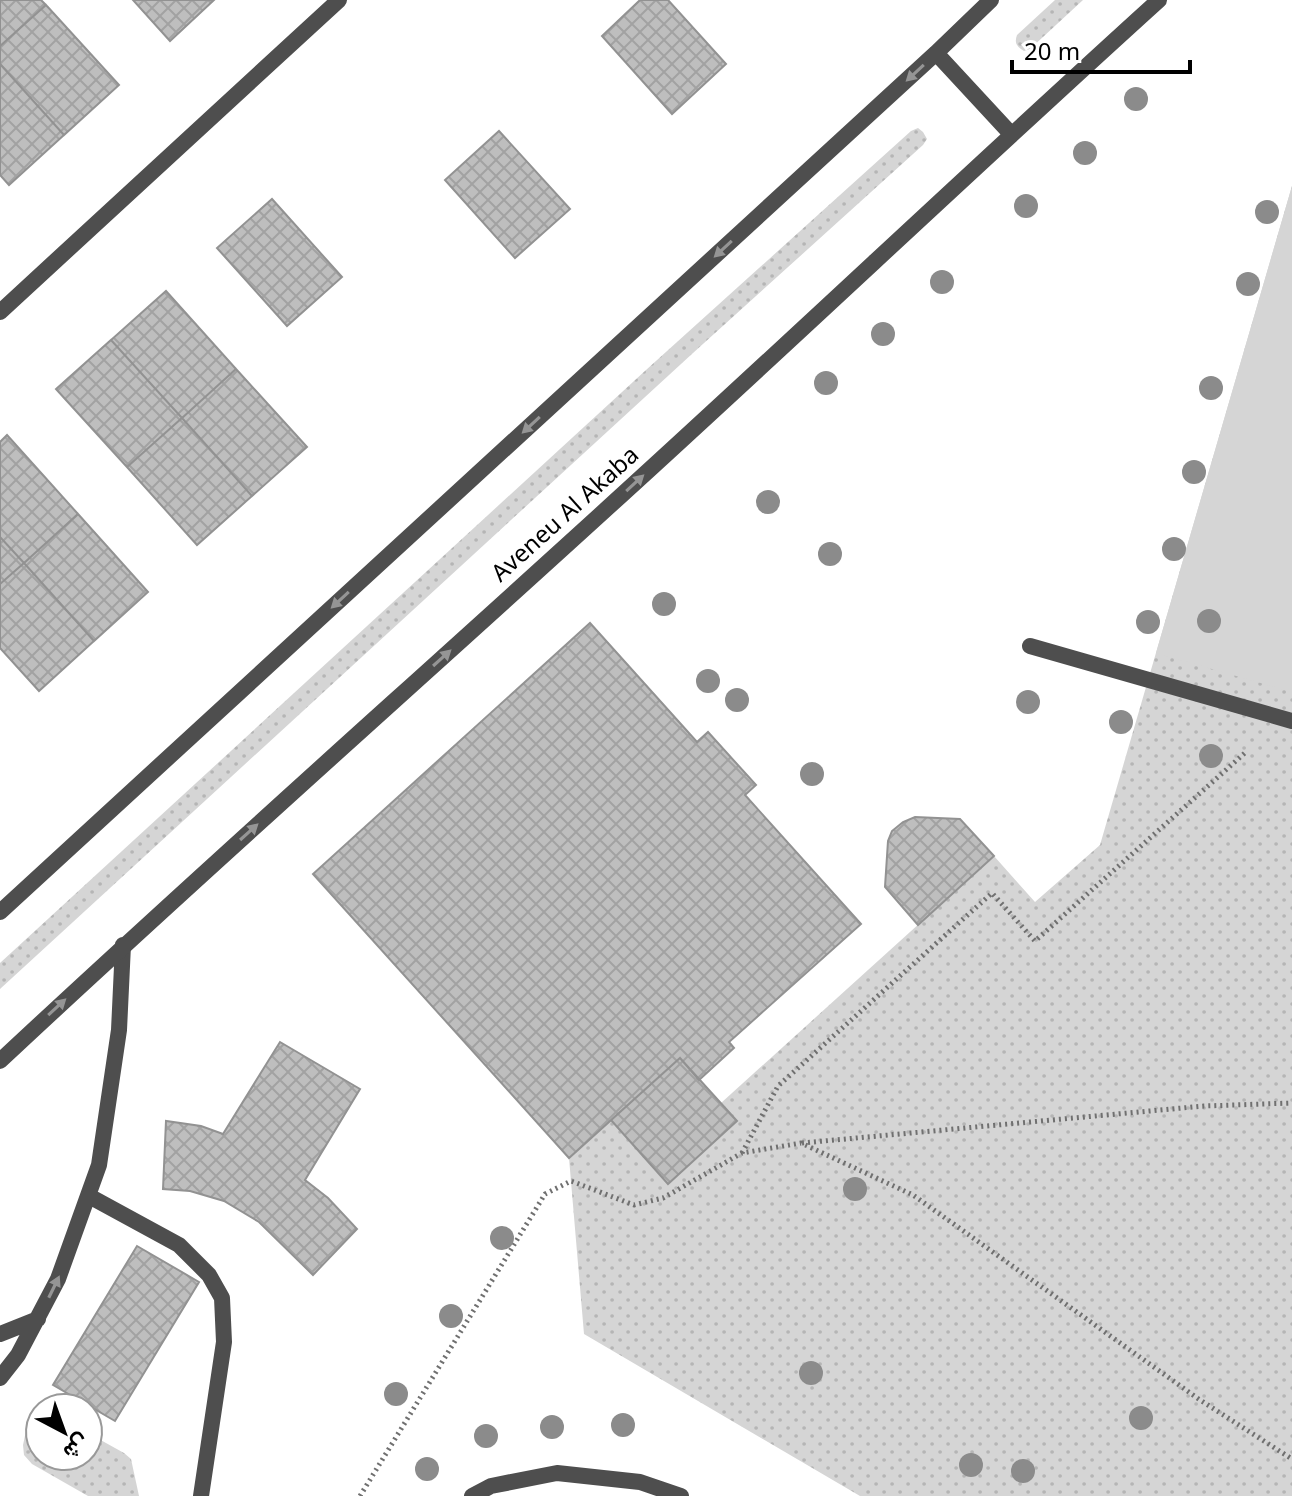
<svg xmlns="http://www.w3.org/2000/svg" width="1292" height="1496" viewBox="0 0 1292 1496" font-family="'Noto Sans',Vazirmatn,sans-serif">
  <defs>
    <pattern id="grass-dots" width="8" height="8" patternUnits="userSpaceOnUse" patternTransform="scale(2)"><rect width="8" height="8" fill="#d5d5d5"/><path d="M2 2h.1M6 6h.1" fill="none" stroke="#b5b5b5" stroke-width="1.8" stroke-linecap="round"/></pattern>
    <pattern id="building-cross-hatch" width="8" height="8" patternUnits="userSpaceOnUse" patternTransform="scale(2)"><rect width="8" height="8" fill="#bebebe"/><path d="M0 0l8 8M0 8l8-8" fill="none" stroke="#a2a2a2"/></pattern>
  </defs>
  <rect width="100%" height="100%" fill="#fff"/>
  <path fill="url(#grass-dots)" d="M 1055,0 L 1083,0 L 1030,49 L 1024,51 C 1017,47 1014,43 1017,35 Z
    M 918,128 L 923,132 L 927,139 L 923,145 L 693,353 L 0,989 L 0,963 L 646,370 L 911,131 Z
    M 1292,186 L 1292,1496 L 860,1496 L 584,1334 L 569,1158 L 680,1058 L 721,1103 L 994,856 L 1035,902 L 1100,845 Z
    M 40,1418 L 40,1456 L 88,1456 L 88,1433 L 124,1453 L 131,1459 L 139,1496 L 88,1496 L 32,1464 L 24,1455 L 23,1445 L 26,1431 L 36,1420 Z"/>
  <path fill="#d5d5d5" d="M 1292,186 L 1292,692 L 1156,653 Z"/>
  <path fill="url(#building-cross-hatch)" stroke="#929292" stroke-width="2" d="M 0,0 L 41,0 L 46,5 L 0,46 Z
    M 133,0 L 214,0 L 170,41 Z
    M 640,0 L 668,0 L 726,64 L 672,114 L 602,36 Z
    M 46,5 L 119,85 L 64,135 L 0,64 L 0,46 Z
    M 0,64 L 64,135 L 9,185 L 0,175 Z
    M 499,131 L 570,209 L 515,258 L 445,180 Z
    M 272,199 L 342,277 L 287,326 L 217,248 Z
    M 166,291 L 236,369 L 182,418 L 111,340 Z
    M 111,340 L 182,418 L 127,467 L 56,389 Z
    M 236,369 L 307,447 L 252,496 L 182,418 Z
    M 182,418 L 252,496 L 197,545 L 127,467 Z
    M 7,435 L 78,514 L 24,563 L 0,537 L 0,442 Z
    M 78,514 L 148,592 L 94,641 L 24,563 Z
    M 0,537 L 24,563 L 0,584 Z
    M 24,563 L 94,641 L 39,691 L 0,648 L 0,584 Z
    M 590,623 L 697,742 L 708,732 L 756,785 L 745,795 L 861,924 L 729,1042 L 734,1048 L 699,1080 L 680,1058 L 569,1158 L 313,874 Z
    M 915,817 L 960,819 L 994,856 L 918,925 L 885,887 L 888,841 L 892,831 L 903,822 Z
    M 280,1042 L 360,1089 L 305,1180 L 328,1198 L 357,1229 L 313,1275 L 259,1222 L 224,1201 L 190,1191 L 163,1189 L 166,1121 L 201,1126 L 223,1134 Z
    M 680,1058 L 737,1121 L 668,1184 L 611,1120 Z
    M 137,1246 L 199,1282 L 115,1421 L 53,1385 Z"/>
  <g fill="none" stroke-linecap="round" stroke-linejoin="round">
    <path stroke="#707070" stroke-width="5" stroke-dasharray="2 4" stroke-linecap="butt" d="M 802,1143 L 1204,1106 L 1292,1103
      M 742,1153 L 778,1086 L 992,893 L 1035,941 L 1247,751
      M 360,1496 L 545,1194 L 571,1181 L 634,1205 L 663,1198 L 742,1153 L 801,1143 L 913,1195 L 1200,1400 L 1292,1459"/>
    <path stroke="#4e4e4e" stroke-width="16" d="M 1030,646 L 1292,721
      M 89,1196 L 179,1245 L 209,1275 L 222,1298 L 224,1342 L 201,1496
      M 0,1334 L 38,1319
      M 0,1378 L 18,1355 L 58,1279 L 99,1165 L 119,1030 L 123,945"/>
    <path stroke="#4e4e4e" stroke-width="16" d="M 936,53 L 1011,134
      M 0,312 L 339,0
      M 0,912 L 936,53 L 991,0
      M 0,1061 C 206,868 417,682 625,492 C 804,329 980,162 1159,0
      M 472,1496 L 491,1486 L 557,1473 L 640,1482 L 681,1496"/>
  </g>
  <g fill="#8b8b8b">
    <circle cx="1136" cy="99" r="12"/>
    <circle cx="1085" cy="153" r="12"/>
    <circle cx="1026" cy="206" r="12"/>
    <circle cx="1267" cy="212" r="12"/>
    <circle cx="942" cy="282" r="12"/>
    <circle cx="1248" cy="284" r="12"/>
    <circle cx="883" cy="334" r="12"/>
    <circle cx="826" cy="383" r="12"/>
    <circle cx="1211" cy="388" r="12"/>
    <circle cx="1194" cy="472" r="12"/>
    <circle cx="768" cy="502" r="12"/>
    <circle cx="1174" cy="549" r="12"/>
    <circle cx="830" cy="554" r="12"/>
    <circle cx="664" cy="604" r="12"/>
    <circle cx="1209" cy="621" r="12"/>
    <circle cx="1148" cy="622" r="12"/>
    <circle cx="708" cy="681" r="12"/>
    <circle cx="737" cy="700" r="12"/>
    <circle cx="1028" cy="702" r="12"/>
    <circle cx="1121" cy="722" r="12"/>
    <circle cx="1211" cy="756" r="12"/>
    <circle cx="812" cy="774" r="12"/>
    <circle cx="855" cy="1189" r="12"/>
    <circle cx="502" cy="1238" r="12"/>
    <circle cx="451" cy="1316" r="12"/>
    <circle cx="811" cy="1373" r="12"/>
    <circle cx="396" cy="1394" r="12"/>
    <circle cx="1141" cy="1418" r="12"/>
    <circle cx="623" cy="1425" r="12"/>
    <circle cx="552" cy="1427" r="12"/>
    <circle cx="486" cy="1436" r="12"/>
    <circle cx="971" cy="1465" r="12"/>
    <circle cx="427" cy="1469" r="12"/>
    <circle cx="1023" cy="1471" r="12"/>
  </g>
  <defs><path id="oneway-solid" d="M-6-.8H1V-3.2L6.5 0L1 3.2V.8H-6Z" transform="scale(2)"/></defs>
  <g fill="#959595">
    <use href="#oneway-solid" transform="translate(915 73) rotate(137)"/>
    <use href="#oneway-solid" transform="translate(723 249) rotate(137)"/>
    <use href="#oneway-solid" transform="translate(531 425) rotate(137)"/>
    <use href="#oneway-solid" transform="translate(635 483) rotate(-43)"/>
    <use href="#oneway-solid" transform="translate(340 600) rotate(137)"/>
    <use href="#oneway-solid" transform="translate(442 658) rotate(-42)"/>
    <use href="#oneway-solid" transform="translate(249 832) rotate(-42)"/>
    <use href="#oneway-solid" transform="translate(57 1007) rotate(-43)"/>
    <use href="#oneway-solid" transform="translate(54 1287) rotate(-64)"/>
  </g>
  <g text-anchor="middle" stroke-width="6" stroke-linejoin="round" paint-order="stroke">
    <g font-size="24" fill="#000" stroke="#fff">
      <text transform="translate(565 514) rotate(-42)" y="8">Aveneu Al Akaba</text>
    </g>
  </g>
  <g transform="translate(64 1432) rotate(139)"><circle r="38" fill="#ffffff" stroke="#999999" stroke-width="2"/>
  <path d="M0-6L14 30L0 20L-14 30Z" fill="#000000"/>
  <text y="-12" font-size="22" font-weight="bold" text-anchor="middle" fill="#000000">ش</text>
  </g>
  <path d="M1012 60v12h178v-12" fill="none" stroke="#000000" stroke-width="4"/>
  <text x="1024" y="60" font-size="24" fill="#000000" stroke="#ffffff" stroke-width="6" paint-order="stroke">20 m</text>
</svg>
